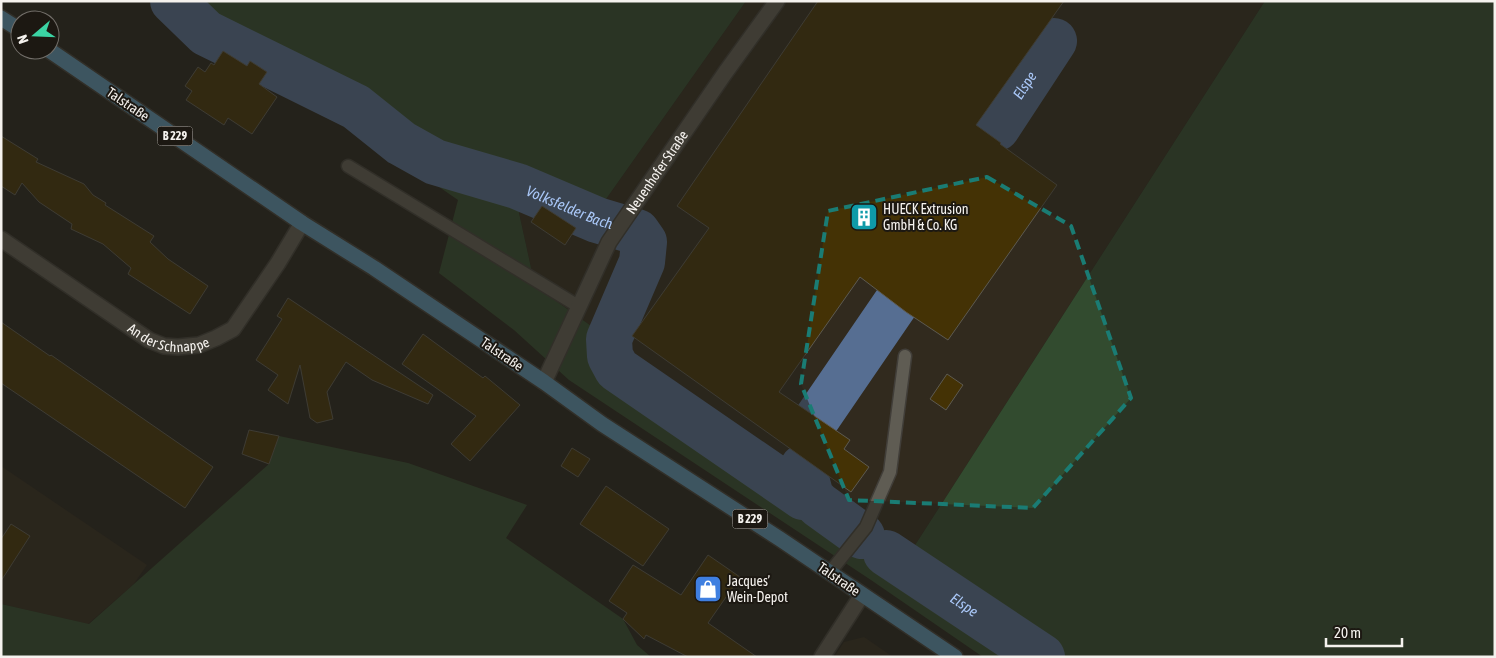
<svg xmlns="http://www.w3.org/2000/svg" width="1496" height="658" viewBox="0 0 1496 658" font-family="'Asap Condensed',sans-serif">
  <rect width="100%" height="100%" fill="#25221b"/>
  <path fill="#312a1e" d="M 746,1 L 1265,1 L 910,553 L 535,286 L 519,213 L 535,183 L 599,209 Z
    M 1,466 L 147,565 L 133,585 L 88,624 L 1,604 Z
    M 864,637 L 893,657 L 834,657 L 844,642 Z"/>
  <path fill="#324b2f" d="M 182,1 L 746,1 L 599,209 L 535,184 L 519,213 L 535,286 L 910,553 L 1265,1 L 1495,1 L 1495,657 L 983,657 L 871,580 L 569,380 L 514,330 L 439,273 L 458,200 L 432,182 L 398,164 L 362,134 L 344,110 L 304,86 L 209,27 Z
    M 279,436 L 408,463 L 527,505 L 506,538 L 623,619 L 637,645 L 651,657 L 1,657 L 1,604 L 89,624 L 269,464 Z"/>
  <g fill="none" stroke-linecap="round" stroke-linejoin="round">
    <g stroke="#566e92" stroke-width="46">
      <path id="s1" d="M 173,1 L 206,33 L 356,107 L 401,143 L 435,162 L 517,186 L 597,220 L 637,232 L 644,242 L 642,262 L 609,339 L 610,356 L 617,369 L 803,497 L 811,497"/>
      <path id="s2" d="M 997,128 L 1054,41"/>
      <path d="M 818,417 L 896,303"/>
      <path d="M 803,467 L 811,497 L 819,505 L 862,536"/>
      <path id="s3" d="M 886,553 L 1042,657"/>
    </g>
  </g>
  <path fill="#443205" stroke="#5d5a51" d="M 818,1 L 1064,1 L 976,125 L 1001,143 L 1000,144 L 1057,185 L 948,340 L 906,312 L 860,277 L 779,392 L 850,440 L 844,449 L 869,467 L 851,492 L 632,336 L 709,228 L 677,206 Z
    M 223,51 L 247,66 L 250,61 L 267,72 L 259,84 L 277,97 L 252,134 L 228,118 L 224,125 L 186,100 L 192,91 L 185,86 L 198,67 L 205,72 L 211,63 L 214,65 Z
    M 1,136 L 38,159 L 36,162 L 84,184 L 93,195 L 106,203 L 105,205 L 154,236 L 150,242 L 168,259 L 208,286 L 190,314 L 128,274 L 131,268 L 103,244 L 71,229 L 72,224 L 39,202 L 22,183 L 15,195 L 1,186 Z
    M 542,206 L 576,228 L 565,245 L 531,222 Z
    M 288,298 L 433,395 L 428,404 L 372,380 L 346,362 L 327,392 L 333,419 L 317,423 L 310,418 L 300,365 L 288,404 L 268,390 L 278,375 L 256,360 L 282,319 L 277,316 Z
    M 1,322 L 50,356 L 51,355 L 213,467 L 185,508 L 1,383 Z
    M 423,334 L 483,378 L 485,376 L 520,405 L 470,461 L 451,444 L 476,416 L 402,364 Z
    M 947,374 L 963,385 L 946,410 L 930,399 Z
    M 249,430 L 279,436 L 269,464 L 242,454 Z
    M 572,448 L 590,459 L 578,477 L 561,466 Z
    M 606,486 L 669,529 L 643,566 L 580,524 Z
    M 11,524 L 30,536 L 1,581 L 1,539 Z
    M 708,555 L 740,577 L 708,623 L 757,657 L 688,657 L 646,635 L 644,639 L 623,619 L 627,613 L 609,601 L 633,565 L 681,595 Z"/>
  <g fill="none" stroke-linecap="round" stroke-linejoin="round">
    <g stroke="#413e39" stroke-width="15">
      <path id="lane" d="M 348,166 L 578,306
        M 830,572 L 866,527 L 890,472 L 905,356"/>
    </g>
    <g stroke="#413e39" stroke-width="18">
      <g id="street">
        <path id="s4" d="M 1,239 L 149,340 L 164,346 L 178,347 L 188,346 L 199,345 L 216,338 L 233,329 L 278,263 L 302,223"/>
        <path id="s5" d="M 544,382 L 609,242 L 725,73 L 777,1"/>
        <path d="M 822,657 L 862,595"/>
      </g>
    </g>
    <g stroke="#413e39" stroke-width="18">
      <path id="primary" d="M 1,18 L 20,30
        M 49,50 L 302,223 L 374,268 L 544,382 L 602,424 L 780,539 L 955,657"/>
    </g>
    <use href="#lane" stroke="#5f5c53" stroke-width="12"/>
    <use href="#street" stroke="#5f5c53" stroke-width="15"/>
    <use href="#primary" stroke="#5b93b4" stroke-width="15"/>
  </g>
  <path d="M0 0H1496V658H0ZM 987,177 L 1071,226 L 1131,398 L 1033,508 L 849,500 L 801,384 L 828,211 Z" fill="#25221b" fill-opacity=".55" fill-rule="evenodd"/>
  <path fill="none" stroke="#1a7c74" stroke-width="4" stroke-dasharray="10 6" stroke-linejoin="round" d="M 987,177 L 1071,226 L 1131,398 L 1033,508 L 849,500 L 801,384 L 828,211 Z"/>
  <defs>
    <g id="building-square" transform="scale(1.4375)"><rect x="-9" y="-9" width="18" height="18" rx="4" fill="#0f9aa8" stroke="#1c1812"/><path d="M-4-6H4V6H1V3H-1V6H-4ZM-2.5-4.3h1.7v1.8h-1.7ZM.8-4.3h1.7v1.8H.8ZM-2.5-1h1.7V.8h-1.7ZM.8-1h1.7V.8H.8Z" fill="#fff"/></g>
    <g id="shop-square" transform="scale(1.4375)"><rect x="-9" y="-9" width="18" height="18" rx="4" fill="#3f7fe0" stroke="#1c1812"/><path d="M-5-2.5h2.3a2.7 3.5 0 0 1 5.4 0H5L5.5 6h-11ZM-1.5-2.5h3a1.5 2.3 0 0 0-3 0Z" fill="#fff"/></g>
  </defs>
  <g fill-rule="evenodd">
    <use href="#building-square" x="864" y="217"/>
    <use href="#shop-square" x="708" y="589"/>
  </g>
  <g text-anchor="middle" stroke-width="4" stroke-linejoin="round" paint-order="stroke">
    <g fill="#1c1812" stroke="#b4b1ac" stroke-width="1">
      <rect x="157.5" y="126.5" width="35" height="19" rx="4"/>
      <rect x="732.5" y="509.5" width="35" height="19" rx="4"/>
    </g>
    <g font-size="12" font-weight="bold" fill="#f5f2ee">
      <text x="175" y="140">B 229</text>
      <text x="750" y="523">B 229</text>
    </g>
    <g font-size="14" fill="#f5f2ee" stroke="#1c1812">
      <text transform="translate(128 104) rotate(34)" y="5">Talstraße</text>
      <text dy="5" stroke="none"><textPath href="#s5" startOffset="239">Neuenhofer Straße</textPath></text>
      <text dy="5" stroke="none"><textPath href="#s4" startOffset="198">An der Schnappe</textPath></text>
      <text transform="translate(502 354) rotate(34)" y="5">Talstraße</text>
      <text transform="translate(839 579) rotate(35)" y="5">Talstraße</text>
    </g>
    <g font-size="14" fill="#f5f2ee" stroke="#1c1812" text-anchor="start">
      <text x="883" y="214">HUECK Extrusion<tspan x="883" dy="16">GmbH &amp; Co. KG</tspan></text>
      <text x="727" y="586">Jacques’<tspan x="727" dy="16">Wein-Depot</tspan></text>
    </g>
    <g font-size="15" font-style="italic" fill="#a9c7f7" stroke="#1c1812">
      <text dy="5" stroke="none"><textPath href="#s2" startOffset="51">Elspe</textPath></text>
      <text dy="5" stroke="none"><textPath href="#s1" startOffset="452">Volksfelder Bach</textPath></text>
      <text dy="5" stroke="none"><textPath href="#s3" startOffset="94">Elspe</textPath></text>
    </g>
  </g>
  <rect width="1496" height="658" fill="none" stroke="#f5f2ee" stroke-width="5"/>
  <g transform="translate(35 35) rotate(251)"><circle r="24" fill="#1c1812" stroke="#736f6a"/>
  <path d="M0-4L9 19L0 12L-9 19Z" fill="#3bd4a4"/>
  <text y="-8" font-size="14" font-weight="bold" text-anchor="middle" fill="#f5f2ee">N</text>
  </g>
  <path d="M1326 638v8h76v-8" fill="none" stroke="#f5f2ee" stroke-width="2.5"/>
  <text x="1334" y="638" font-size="15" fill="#f5f2ee" stroke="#1c1812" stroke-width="4" paint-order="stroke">20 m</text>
</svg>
